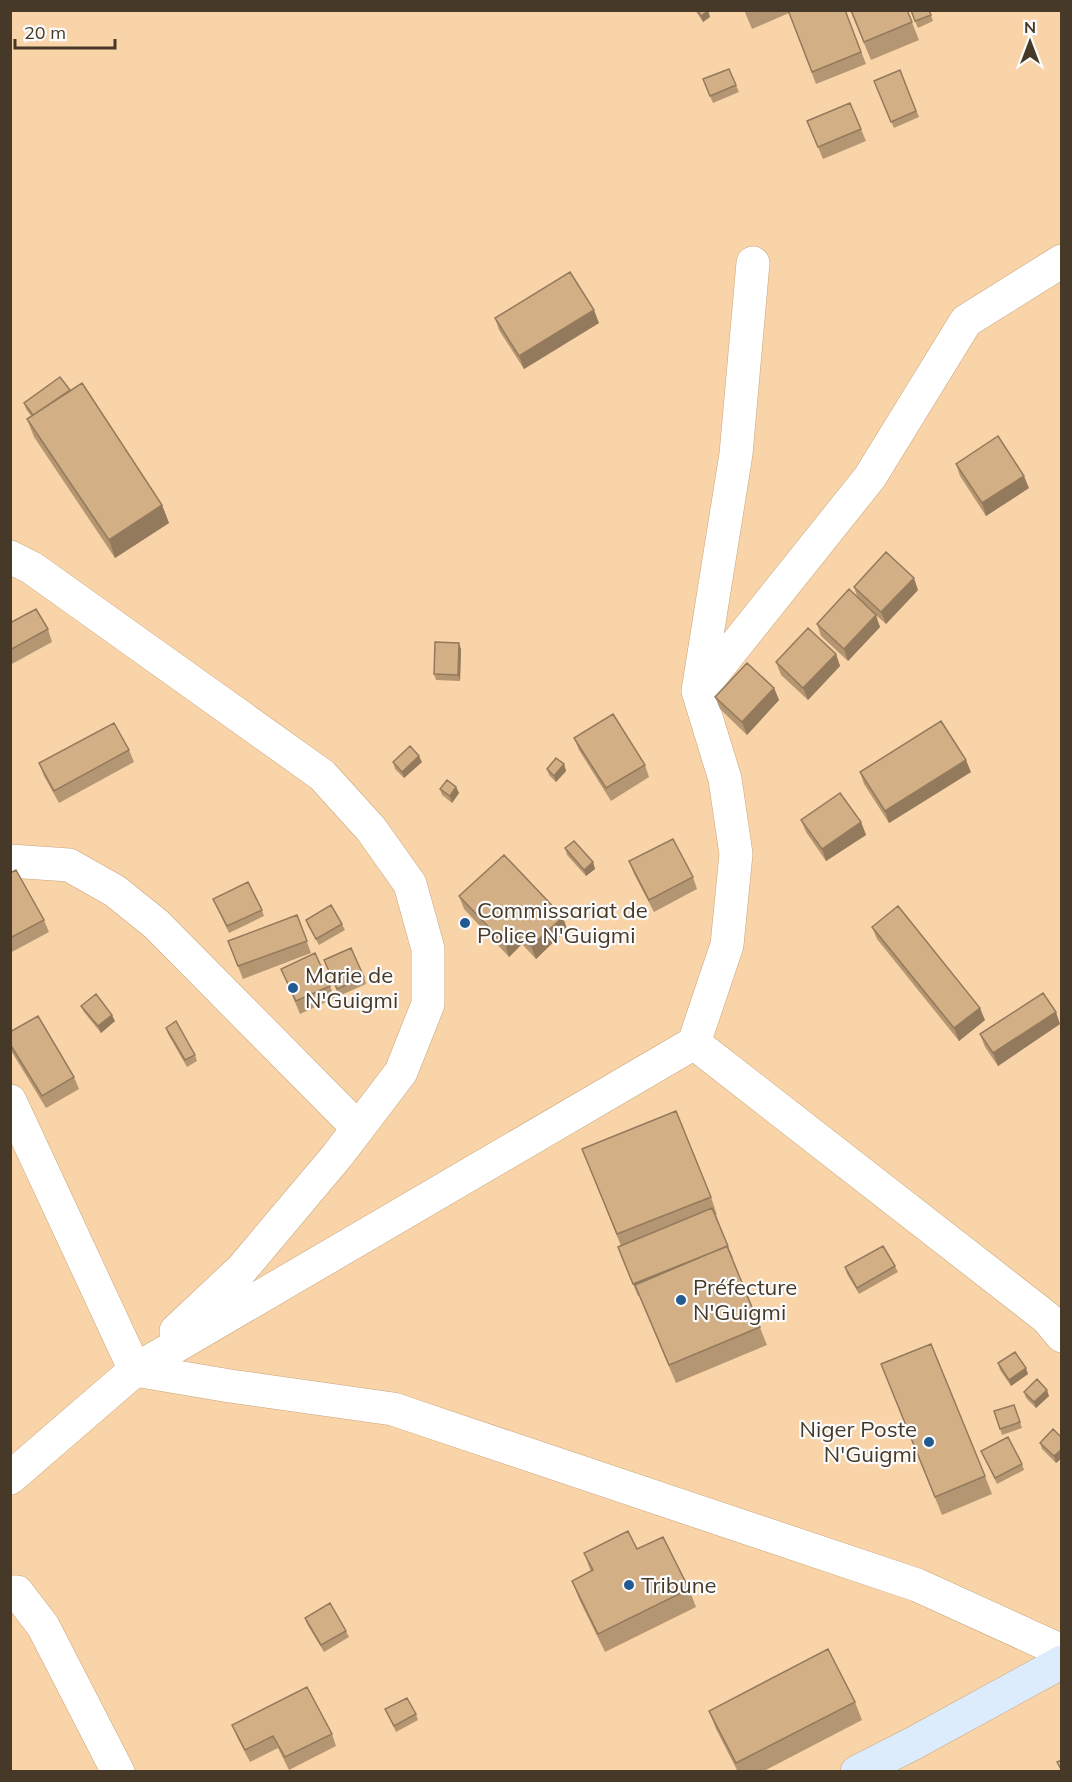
<svg xmlns="http://www.w3.org/2000/svg" width="1072" height="1782" viewBox="0 0 1072 1782" font-family="Mulish,sans-serif">
  <rect width="100%" height="100%" fill="#f9d4a9"/>
  <g fill="none" stroke-linecap="round" stroke-linejoin="round">
    <g stroke="#c8a57b" stroke-width="34">
      <path id="minor" d="M 10,557 L 32,568 L 322,775 L 371,829 L 410,884 L 428,949 L 428,1004 L 401,1072 L 337,1156 L 242,1269 L 176,1331
        M 700,690 L 870,477 L 966,321 L 1062,261
        M 10,861 L 69,865 L 115,891 L 156,924 L 358,1128
        M 694,1043 L 1047,1318 L 1062,1336
        M 10,1101 L 135,1370
        M 135,1370 L 694,1043 L 727,945 L 736,854 L 725,779 L 698,691 L 736,454 L 753,263
        M 10,1478 L 135,1370 L 230,1386 L 393,1409 L 917,1585 L 1062,1651
        M 10,1592 L 17,1592 L 43,1626 L 118,1772"/>
    </g>
    <g stroke="#c8a57b" stroke-width="34">
      <path id="secondary" d="M 857,1772 L 914,1743 L 1062,1662"/>
    </g>
    <use href="#minor" stroke="#fff" stroke-width="33"/>
    <use href="#secondary" stroke="#ddecfd" stroke-width="33"/>
  </g>
  <path fill="#b59672" d="M 695,10 L 708,10 L 710,17 L 703,22 Z
    M 744,10 L 845,10 L 866,64 L 816,84 L 789,13 L 752,29 Z
    M 850,10 L 907,10 L 919,40 L 871,60 Z
    M 910,10 L 929,10 L 933,21 L 918,28 Z
    M 729,69 L 739,92 L 713,103 L 703,79 Z
    M 900,70 L 919,117 L 894,128 L 876,87 Z
    M 807,121 L 861,129 L 866,141 L 823,159 Z
    M 495,318 L 599,323 L 524,369 L 499,330 Z
    M 70,390 L 162,505 L 169,523 L 115,558 L 34,437 L 27,419 L 31,416 L 26,409 L 24,403 Z
    M 956,464 L 1029,488 L 986,516 L 960,476 Z
    M 854,587 L 918,590 L 886,624 L 870,610 L 880,627 L 848,661 L 821,636 L 817,624 L 858,599 Z
    M 10,623 L 48,629 L 52,642 L 10,665 Z
    M 461,649 L 460,681 L 436,680 L 434,674 Z
    M 836,654 L 840,666 L 808,700 L 781,675 L 776,662 Z
    M 774,688 L 779,700 L 747,735 L 720,709 L 715,697 Z
    M 574,738 L 645,765 L 649,777 L 611,801 L 579,750 Z
    M 129,750 L 134,762 L 59,803 L 44,776 L 39,763 Z
    M 393,762 L 422,762 L 404,778 L 395,769 Z
    M 564,764 L 566,771 L 556,782 L 549,775 L 547,769 Z
    M 860,772 L 971,772 L 889,823 L 864,784 Z
    M 456,787 L 459,793 L 452,803 L 442,795 L 440,789 Z
    M 801,820 L 861,822 L 866,835 L 826,861 L 806,832 Z
    M 565,848 L 593,862 L 595,869 L 586,876 L 567,855 Z
    M 629,861 L 693,877 L 697,889 L 654,912 L 634,874 Z
    M 10,873 L 44,920 L 49,932 L 10,953 Z
    M 459,896 L 567,929 L 536,959 L 522,944 L 509,957 L 464,909 Z
    M 213,899 L 262,910 L 264,916 L 229,933 Z
    M 297,915 L 311,953 L 243,979 L 228,941 Z
    M 306,920 L 342,924 L 345,930 L 319,945 L 308,926 Z
    M 872,927 L 985,1020 L 959,1041 L 877,939 Z
    M 324,960 L 364,977 L 366,984 L 339,996 Z
    M 281,969 L 330,986 L 335,998 L 300,1014 Z
    M 81,1006 L 115,1021 L 101,1033 L 84,1012 Z
    M 1060,1024 L 998,1066 L 985,1047 L 980,1034 Z
    M 166,1028 L 195,1055 L 197,1061 L 187,1067 L 168,1034 Z
    M 10,1032 L 74,1077 L 79,1089 L 46,1108 L 10,1049 Z
    M 582,1149 L 711,1197 L 717,1215 L 716,1215 L 728,1246 L 733,1258 L 732,1258 L 767,1345 L 676,1383 L 639,1296 L 638,1296 L 622,1259 L 618,1247 L 621,1246 Z
    M 895,1266 L 898,1272 L 859,1294 L 847,1274 L 845,1267 Z
    M 998,1363 L 1028,1374 L 1011,1386 L 1000,1370 Z
    M 881,1364 L 985,1476 L 992,1494 L 942,1515 Z
    M 1024,1392 L 1049,1396 L 1036,1408 L 1026,1398 Z
    M 1014,1405 L 1022,1428 L 1002,1435 L 994,1411 Z
    M 1062,1438 L 1062,1458 L 1056,1463 L 1042,1449 L 1040,1443 Z
    M 981,1451 L 1022,1464 L 1024,1470 L 997,1484 Z
    M 637,1549 L 689,1589 L 696,1607 L 605,1652 L 579,1599 L 572,1581 L 591,1572 L 584,1553 Z
    M 305,1618 L 346,1631 L 349,1637 L 324,1652 L 307,1624 Z
    M 855,1702 L 862,1720 L 762,1772 L 738,1772 L 716,1729 L 709,1711 Z
    M 385,1709 L 416,1714 L 418,1720 L 396,1732 Z
    M 232,1725 L 332,1734 L 336,1746 L 289,1770 L 278,1748 L 250,1762 L 237,1737 Z"/>
  <path fill="#947a5d" d="M 708,11 L 710,17 L 703,22 L 701,16 Z
    M 594,310 L 599,323 L 524,369 L 519,356 Z
    M 1024,476 L 1029,488 L 986,516 L 982,503 Z
    M 162,505 L 169,523 L 115,558 L 109,540 Z
    M 914,578 L 918,590 L 886,624 L 881,612 Z
    M 876,615 L 880,627 L 848,661 L 844,649 Z
    M 459,643 L 461,649 L 460,681 L 458,675 Z
    M 836,654 L 840,666 L 808,700 L 803,688 Z
    M 774,688 L 779,700 L 747,735 L 742,722 Z
    M 419,756 L 422,762 L 404,778 L 402,772 Z
    M 966,760 L 971,772 L 889,823 L 885,811 Z
    M 564,764 L 566,771 L 556,782 L 554,776 Z
    M 456,787 L 459,793 L 452,803 L 450,796 Z
    M 861,822 L 866,835 L 826,861 L 822,849 Z
    M 593,862 L 595,869 L 586,876 L 584,870 Z
    M 563,917 L 567,929 L 536,959 L 531,946 Z
    M 518,932 L 522,944 L 509,957 L 505,944 Z
    M 980,1008 L 985,1020 L 959,1041 L 954,1028 Z
    M 1056,1012 L 1060,1024 L 998,1066 L 993,1053 Z
    M 112,1015 L 115,1021 L 101,1033 L 98,1026 Z
    M 1026,1368 L 1028,1374 L 1011,1386 L 1009,1380 Z
    M 1047,1390 L 1049,1396 L 1036,1408 L 1034,1402 Z
    M 1062,1449 L 1062,1458 L 1056,1463 L 1054,1456 Z"/>
  <path fill="#d3af85" stroke="#947a5d" stroke-width="1.5" d="M 697,10 L 708,10 L 708,11 L 701,16 Z
    M 788,10 L 845,10 L 861,52 L 812,72 Z
    M 851,10 L 907,10 L 912,22 L 864,42 Z
    M 911,10 L 929,10 L 931,15 L 915,21 Z
    M 729,69 L 736,85 L 710,96 L 703,79 Z
    M 900,70 L 916,111 L 891,122 L 874,81 Z
    M 850,103 L 861,129 L 818,147 L 807,121 Z
    M 570,272 L 594,310 L 519,356 L 495,318 Z
    M 60,377 L 70,390 L 33,415 L 24,403 Z
    M 82,383 L 162,505 L 109,540 L 27,419 Z
    M 998,436 L 1024,476 L 982,503 L 956,464 Z
    M 886,552 L 914,578 L 881,612 L 854,587 Z
    M 849,589 L 876,615 L 844,649 L 817,624 Z
    M 36,609 L 48,629 L 10,650 L 10,623 Z
    M 808,628 L 836,654 L 803,688 L 776,662 Z
    M 435,642 L 459,643 L 458,675 L 434,674 Z
    M 747,663 L 774,688 L 742,722 L 715,697 Z
    M 613,714 L 645,765 L 606,788 L 574,738 Z
    M 941,721 L 966,760 L 885,811 L 860,772 Z
    M 114,723 L 129,750 L 54,791 L 39,763 Z
    M 410,746 L 419,756 L 402,772 L 393,762 Z
    M 556,758 L 564,764 L 554,776 L 547,769 Z
    M 447,780 L 456,787 L 450,796 L 440,789 Z
    M 840,793 L 861,822 L 822,849 L 801,820 Z
    M 673,839 L 693,877 L 649,900 L 629,861 Z
    M 574,841 L 593,862 L 584,870 L 565,848 Z
    M 504,855 L 563,917 L 531,946 L 518,932 L 505,944 L 459,896 Z
    M 16,870 L 44,920 L 10,938 L 10,873 Z
    M 248,882 L 262,910 L 227,926 L 213,899 Z
    M 331,905 L 342,924 L 316,939 L 306,920 Z
    M 898,906 L 980,1008 L 954,1028 L 872,927 Z
    M 297,915 L 307,941 L 238,966 L 228,941 Z
    M 351,948 L 364,977 L 337,989 L 324,960 Z
    M 315,953 L 330,986 L 296,1001 L 281,969 Z
    M 1043,993 L 1056,1012 L 993,1053 L 980,1034 Z
    M 96,994 L 112,1015 L 98,1026 L 81,1006 Z
    M 38,1016 L 74,1077 L 42,1096 L 10,1044 L 10,1032 Z
    M 176,1021 L 195,1055 L 185,1060 L 166,1028 Z
    M 676,1111 L 711,1197 L 617,1234 L 582,1149 Z
    M 712,1208 L 728,1246 L 633,1284 L 618,1247 Z
    M 727,1246 L 760,1327 L 669,1365 L 635,1285 Z
    M 883,1246 L 895,1266 L 857,1288 L 845,1267 Z
    M 931,1344 L 985,1476 L 935,1497 L 881,1364 Z
    M 1015,1352 L 1026,1368 L 1009,1380 L 998,1363 Z
    M 1037,1379 L 1047,1390 L 1034,1402 L 1024,1392 Z
    M 1014,1405 L 1020,1422 L 1000,1429 L 994,1411 Z
    M 1053,1429 L 1062,1438 L 1062,1449 L 1054,1456 L 1040,1443 Z
    M 1008,1437 L 1022,1464 L 995,1478 L 981,1451 Z
    M 628,1531 L 637,1549 L 663,1537 L 689,1589 L 598,1634 L 572,1581 L 593,1570 L 584,1553 Z
    M 330,1603 L 346,1631 L 321,1645 L 305,1618 Z
    M 828,1649 L 855,1702 L 736,1763 L 709,1711 Z
    M 307,1687 L 332,1734 L 285,1757 L 273,1736 L 245,1750 L 232,1725 Z
    M 407,1698 L 416,1714 L 394,1726 L 385,1709 Z
    M 1062,1760 L 1062,1771 L 1057,1762 Z"/>
  <g fill="#225b92" stroke="#fcfcfc" stroke-width="2">
    <circle cx="465" cy="923" r="6"/>
    <circle cx="293" cy="988" r="6"/>
    <circle cx="681" cy="1300" r="6"/>
    <circle cx="929" cy="1442" r="6"/>
    <circle cx="629" cy="1585" r="6"/>
  </g>
  <g text-anchor="middle" stroke-width="4.5" stroke-linejoin="round" paint-order="stroke">
    <g font-size="22" fill="#473927" stroke="#fcfcfc" text-anchor="start">
      <text x="477" y="918">Commissariat de<tspan x="477" dy="25">Police N'Guigmi</tspan></text>
      <text x="305" y="983">Marie de<tspan x="305" dy="25">N'Guigmi</tspan></text>
      <text x="693" y="1295">Préfecture<tspan x="693" dy="25">N'Guigmi</tspan></text>
      <text x="917" y="1437" text-anchor="end">Niger Poste<tspan x="917" dy="25">N'Guigmi</tspan></text>
      <text x="641" y="1593">Tribune</text>
    </g>
  </g>
  <rect width="1072" height="1782" fill="none" stroke="#473927" stroke-width="24"/>
  <g transform="translate(1030 42)" stroke="#fcfcfc" stroke-width="4.5" paint-order="stroke">
  <path d="M0-4.5L10 22L0 15L-10 22Z" fill="#473927"/>
  <text y="-9" font-size="16" font-weight="bold" text-anchor="middle" fill="#473927">N</text>
  </g>
  <path d="M15 39v9h100v-9" fill="none" stroke="#473927" stroke-width="3"/>
  <text x="24" y="39" font-size="18" fill="#473927" stroke="#fcfcfc" stroke-width="4.5" paint-order="stroke">20 m</text>
</svg>
